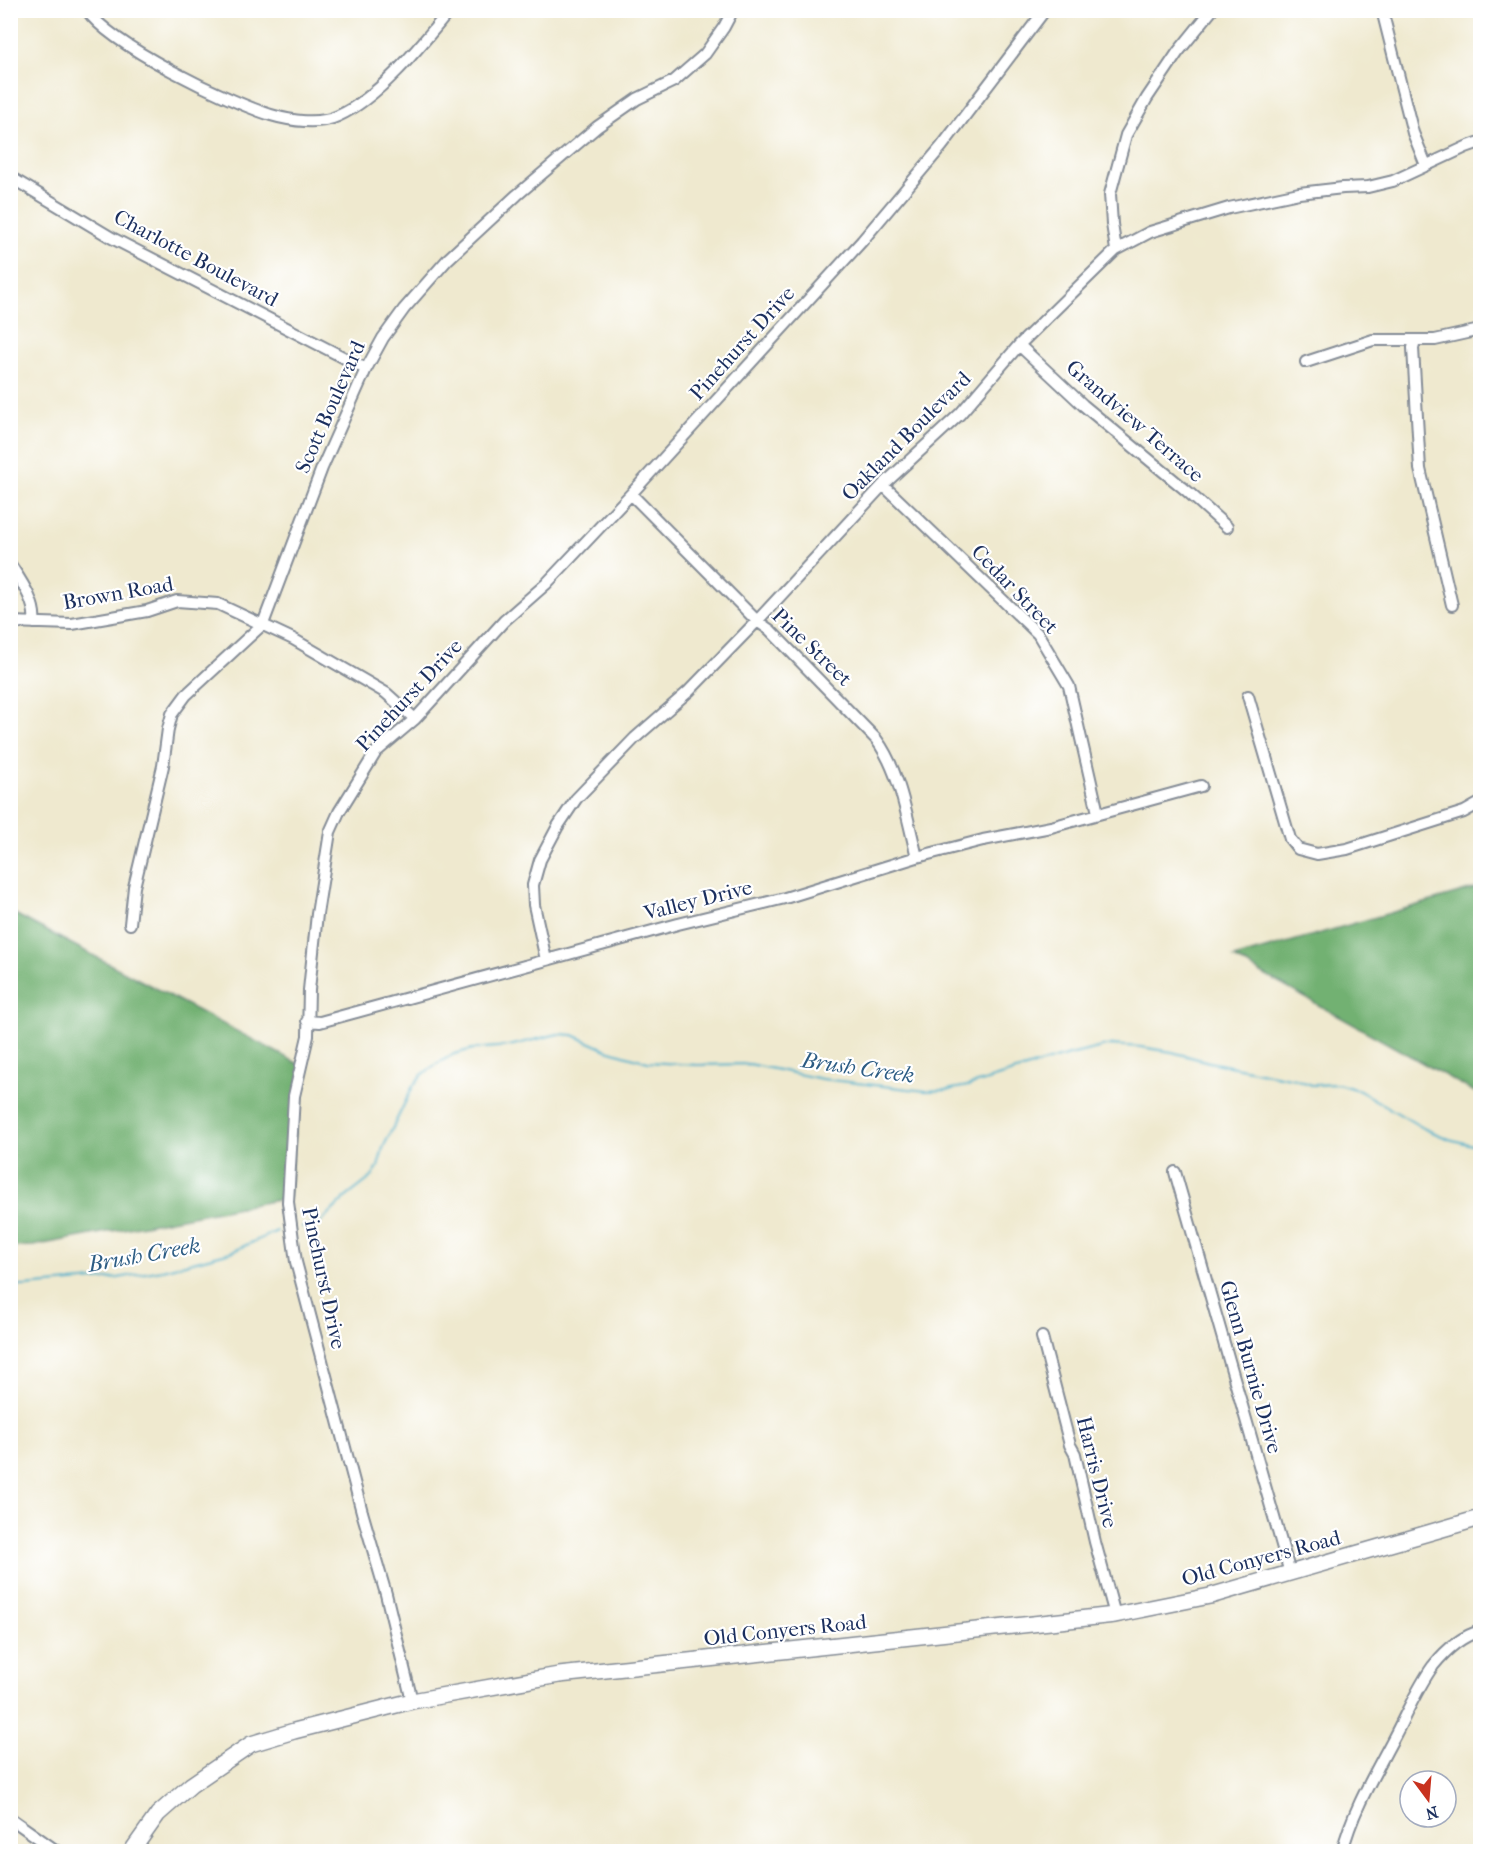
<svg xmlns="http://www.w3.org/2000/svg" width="1491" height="1862" viewBox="0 0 1491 1862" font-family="'IM FELL French Canon',serif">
  <rect width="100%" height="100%" fill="#fff"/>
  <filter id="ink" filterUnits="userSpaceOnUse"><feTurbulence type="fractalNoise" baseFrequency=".0167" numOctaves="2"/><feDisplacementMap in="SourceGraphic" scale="12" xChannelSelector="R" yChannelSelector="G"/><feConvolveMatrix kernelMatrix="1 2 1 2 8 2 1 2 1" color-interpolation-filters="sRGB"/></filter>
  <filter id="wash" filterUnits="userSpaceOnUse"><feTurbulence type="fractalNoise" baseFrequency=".008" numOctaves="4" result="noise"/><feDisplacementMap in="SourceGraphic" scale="24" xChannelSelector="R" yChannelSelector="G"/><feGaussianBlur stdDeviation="1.35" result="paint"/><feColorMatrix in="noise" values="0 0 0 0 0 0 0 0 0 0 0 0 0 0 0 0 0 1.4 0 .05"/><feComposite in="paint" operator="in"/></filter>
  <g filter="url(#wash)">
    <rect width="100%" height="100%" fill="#efe9cf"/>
    <path fill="#72b172" stroke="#467068" stroke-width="1.5" d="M 1480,887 L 1480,1095 L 1234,958 Z
      M 11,912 L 301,1065 L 288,1198 L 33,1246 L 11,1247 Z"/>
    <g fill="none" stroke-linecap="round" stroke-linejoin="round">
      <path stroke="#4cafcb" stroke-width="2" d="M 302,1227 L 319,1224 L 345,1198 L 372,1177 L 378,1167 L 383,1148 L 413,1086 L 422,1075 L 435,1065 L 454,1054 L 473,1049 L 509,1046 L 558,1034 L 573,1035 L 607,1050 L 648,1062 L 697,1065 L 749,1064 L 822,1079 L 926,1091 L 947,1090 L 968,1086 L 1058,1058 L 1110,1045 L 1141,1047 L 1172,1052 L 1209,1062 L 1295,1079 L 1312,1085 L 1338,1084 L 1358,1090 L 1425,1129 L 1449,1139 L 1480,1147
        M 10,1286 L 25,1286 L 118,1278 L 162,1270 L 231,1252 L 277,1231"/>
    </g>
  </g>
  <g filter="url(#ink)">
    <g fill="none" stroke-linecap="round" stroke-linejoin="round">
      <g stroke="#858c96" stroke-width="14">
        <path id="street" d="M 87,10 C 111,46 229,102 271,115 C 291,121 319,125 338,116 C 380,97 421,45 450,10
          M 1382,10 L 1413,133 L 1426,165
          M 10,177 L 112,238 L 366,369
          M 1116,250 L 1112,224 L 1110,194 L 1126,135 L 1147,98 L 1178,52 L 1212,10
          M 1415,340 L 1413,348 L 1420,469 L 1452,605
          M 1019,345 L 1083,405 L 1187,491 L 1227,527
          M 1306,362 L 1373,340 L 1435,340 L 1480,330
          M 883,485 L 1038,634 L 1069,686 L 1098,813
          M 631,494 L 757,621 L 770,630 L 876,739 C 900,771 907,818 917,857
          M 10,564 C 21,581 37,603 34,623
          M 10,622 L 72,624 L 147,611 L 177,601 L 218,604 L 293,639 L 386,693 L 415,719
          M 1248,696 L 1290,839 L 1298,849 L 1317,854 L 1347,849 L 1464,812 L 1480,803
          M 130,924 L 134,887 L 163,766 L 168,729 L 172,714 L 186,695 L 263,624 L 322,468 L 366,369 L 383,338 L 404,309 L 448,259 L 517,195 L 597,127 L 637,99 L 674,81 L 705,54 L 724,27 L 733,10
          M 546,960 L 534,905 L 533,885 L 540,860 L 558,826 L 576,799 L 635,738 L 689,691 L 757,621 L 883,485 L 960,414 L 1019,345 L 1116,250 L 1150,232 L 1229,208 L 1299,193 L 1343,188 L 1368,187 L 1393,181 L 1466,147 L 1480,142
          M 307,1021 L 320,1022 L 678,924 L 785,898 L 917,857 L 983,840 L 1051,827 L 1201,786
          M 1175,1172 L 1290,1573
          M 1042,1337 L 1070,1445 L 1075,1454 L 1095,1542 L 1115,1615
          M 412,1701 L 386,1594 L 362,1512 L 296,1262 L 288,1202 L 294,1096 L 308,1036 L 309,990 L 317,914 L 330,832 L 339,812 L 376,752 L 415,719 L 504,621 L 546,584 L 631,494 L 862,241 L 942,146 L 1045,10
          M 10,1818 L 58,1852
          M 1342,1852 C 1352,1812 1374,1775 1393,1739 C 1406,1715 1417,1688 1433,1666 C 1445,1651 1462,1636 1480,1631"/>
      </g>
      <g stroke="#858c96" stroke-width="18">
        <path id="secondary" d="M 131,1852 L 158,1814 L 191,1785 L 251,1744 L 294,1731 L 412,1701 L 559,1675 L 1115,1615 L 1210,1596 L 1480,1518"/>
      </g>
      <use href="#street" stroke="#fff" stroke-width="10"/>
      <use href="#secondary" stroke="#fff" stroke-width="15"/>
    </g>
  </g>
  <g text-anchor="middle" stroke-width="4.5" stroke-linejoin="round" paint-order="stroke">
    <g font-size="21" fill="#1b2f5e" stroke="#fff">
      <text transform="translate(196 258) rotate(28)" y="7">Charlotte Boulevard</text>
      <text transform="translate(742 343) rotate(-48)" y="7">Pinehurst Drive</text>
      <text transform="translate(330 407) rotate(-66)" y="7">Scott Boulevard</text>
      <text transform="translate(1135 421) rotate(41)" y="7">Grandview Terrace</text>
      <text transform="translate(906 436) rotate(-45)" y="7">Oakland Boulevard</text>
      <text transform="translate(1015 589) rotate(46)" y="7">Cedar Street</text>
      <text transform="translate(118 593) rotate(-10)" y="7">Brown Road</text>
      <text transform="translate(812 647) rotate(44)" y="7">Pine Street</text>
      <text transform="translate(409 695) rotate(-47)" y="7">Pinehurst Drive</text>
      <text transform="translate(698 900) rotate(-14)" y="7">Valley Drive</text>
      <text transform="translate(324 1278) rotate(78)" y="7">Pinehurst Drive</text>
      <text transform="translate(1251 1367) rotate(74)" y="7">Glenn Burnie Drive</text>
      <text transform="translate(1097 1472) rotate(76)" y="7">Harris Drive</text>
      <text transform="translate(1261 1558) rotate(-15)" y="7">Old Conyers Road</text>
      <text transform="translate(785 1630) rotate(-6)" y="7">Old Conyers Road</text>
    </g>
    <g font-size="22" font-style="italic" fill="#2c5c84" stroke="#fff">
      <text transform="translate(858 1067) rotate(8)" y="8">Brush Creek</text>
      <text transform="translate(144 1254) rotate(-10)" y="8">Brush Creek</text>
    </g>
  </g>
  <rect width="1491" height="1862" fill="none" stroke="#fff" stroke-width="36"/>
  <g transform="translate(1428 1799) rotate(164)"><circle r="28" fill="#ffffff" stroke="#a4acbf" stroke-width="1.5"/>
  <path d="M0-4.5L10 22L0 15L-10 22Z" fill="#c8321e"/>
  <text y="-9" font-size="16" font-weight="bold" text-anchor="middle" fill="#1b2f5e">N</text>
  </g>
</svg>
